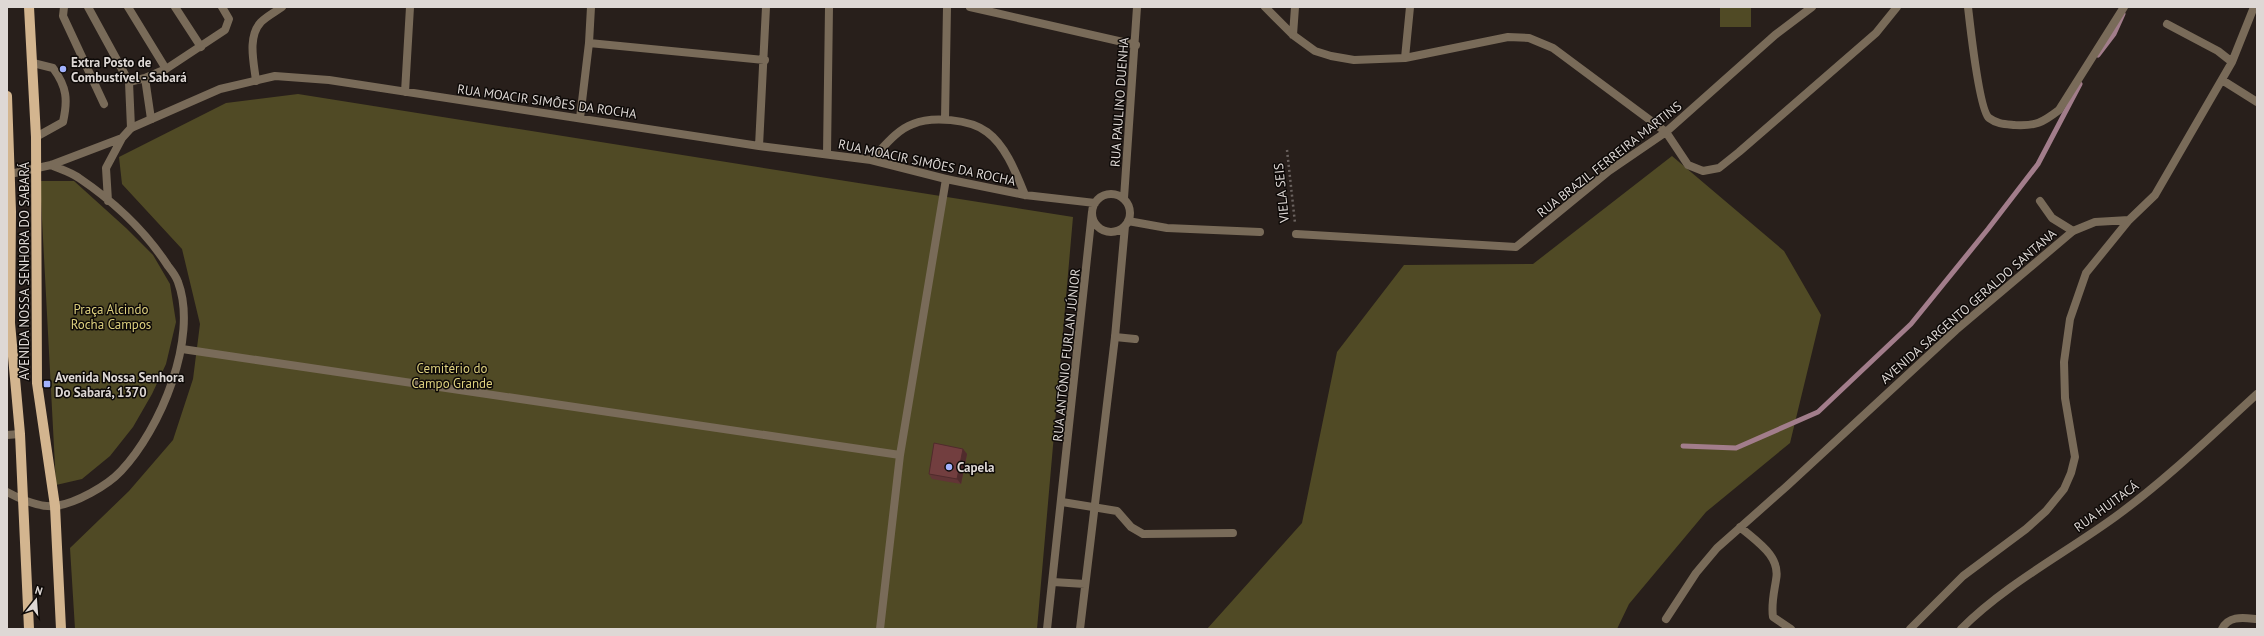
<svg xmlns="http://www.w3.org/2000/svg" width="2264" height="636" viewBox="0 0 2264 636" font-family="'PT Sans',sans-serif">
  <rect width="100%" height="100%" fill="#281f1b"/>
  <path fill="#504a25" d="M 1720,7 L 1751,7 L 1751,27 L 1720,27 Z
    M 298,94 L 1073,217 L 1037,629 L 75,629 L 70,548 L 129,491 L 173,440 L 193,379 L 200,324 L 182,249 L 122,184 L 119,157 L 226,103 Z
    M 1672,156 L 1784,251 L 1821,315 L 1790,443 L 1706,512 L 1629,604 L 1617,629 L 1207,629 L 1302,523 L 1337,352 L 1404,265 L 1533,264 Z
    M 40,181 L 74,181 L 126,228 L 153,255 L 170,284 L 176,322 L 166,364 L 152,394 L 133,427 L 110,456 L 82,479 L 56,485 Z"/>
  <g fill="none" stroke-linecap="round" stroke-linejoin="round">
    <path stroke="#a27d8b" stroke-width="5" d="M 2098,55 L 2114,34 L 2123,14
      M 1683,446 L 1736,448 L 1818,412 L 1911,324 L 1988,229 L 2038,164 L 2080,84"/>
    <path stroke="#6a625f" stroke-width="2.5" stroke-dasharray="2 3" stroke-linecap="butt" d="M 1287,150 L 1295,223"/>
    <path stroke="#796b59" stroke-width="8" d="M 64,7 L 63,16 L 104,104
      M 88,7 L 129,82 L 131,128
      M 128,7 L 166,69
      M 175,7 L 201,47
      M 33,63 L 53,68 C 67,87 68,100 63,122 L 36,137
      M 145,78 L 151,119
      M 256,81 C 254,63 247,37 261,22 C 267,16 275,12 282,7
      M 129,82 L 145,78 L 166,69 L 225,30 L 229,19 L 222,7
      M 2040,201 L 2052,218 L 2073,231
      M 1115,337 L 1135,339
      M 182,349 L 900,455
      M 1062,502 L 1117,511 L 1131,527 L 1143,534 L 1233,533
      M 880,629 L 900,455 L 946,179
      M 2222,629 C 2229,615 2244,618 2257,619"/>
    <path stroke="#796b59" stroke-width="8" d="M 970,7 L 1136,45
      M 1265,7 L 1293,35 L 1315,51 L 1331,56 L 1354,60 L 1405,58 L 1508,37 L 1529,38 L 1553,48 L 1666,132 L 1688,165 L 1703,171 L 1719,168 L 1739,152 L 1876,33 L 1897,7
      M 1968,7 C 1970,24 1979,110 1989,118 C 1997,124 2005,124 2015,125 C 2036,126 2042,123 2059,110 L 2124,7
      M 2167,24 L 2218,51 L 2232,62
      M 1293,35 L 1295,7
      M 589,43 L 765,60
      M 1405,58 L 1410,7
      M 2222,80 L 2257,102
      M 405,92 L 410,7
      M 580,118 L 589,43 L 591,7
      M 945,119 L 947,7
      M 759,146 L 766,7
      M 827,154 L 829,7
      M 871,160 C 883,148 896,130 913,124 C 932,116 970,119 987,132 C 1006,146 1016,173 1025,195
      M 10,174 L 51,165 L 122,138 L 131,128 L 220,89 L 275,76 L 329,80 L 759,146 L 871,160 L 946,179 L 1025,195 L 1095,203
      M1092 213a19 19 0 1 1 38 0a19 19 0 1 1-38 0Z
      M 1124,198 L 1137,7
      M 108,201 L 106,168 L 122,138
      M 1128,221 L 1167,228 L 1260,232
      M 1296,234 L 1516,247 L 1609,171 L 1666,132 L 1775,35 L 1812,7
      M 7,435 L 20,434
      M 7,492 C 20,499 40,508 56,506 C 76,503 107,486 121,471 C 160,430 199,338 178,282 C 176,276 172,271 168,266 C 146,232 113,201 79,178 C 71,172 60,169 51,165
      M 1740,527 C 1757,542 1781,556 1776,580 C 1774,593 1771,604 1773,617 L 1791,629
      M 1053,582 L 1085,584
      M 1666,619 L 1696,573 L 1717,548 L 1787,486 L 1956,330 L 2073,231 L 2095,222 L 2129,220 L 2155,195 L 2232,62 L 2254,7
      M 1047,629 L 1092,212
      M 1080,629 L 1115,337 L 1125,226
      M 1910,629 L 1963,576 L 2026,529 L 2046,511 L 2064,489 L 2071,473 L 2075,457 L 2065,398 L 2064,362 L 2070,319 L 2086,273 L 2129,220
      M 1961,629 C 2006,584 2064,554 2115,517 C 2166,480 2211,436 2257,394"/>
    <path stroke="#d3b58f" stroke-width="10" d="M 29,7 L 36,137 L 37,383 L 55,506 L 61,629
      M 7,96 L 11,212 L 10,323 L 20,434 L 29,629"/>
  </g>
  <path fill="#623536" d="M 963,449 L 967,454 L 961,484 L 932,479 L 929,474 Z"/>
  <path fill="#502b2c" d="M 963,449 L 967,454 L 961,484 L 957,479 Z"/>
  <path fill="#723e3f" stroke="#502b2c" d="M 934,443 L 963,449 L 957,479 L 929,474 Z"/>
  <g fill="#a2b2fd" stroke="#0e0a08" stroke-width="1.5">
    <circle cx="63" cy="69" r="4"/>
    <rect x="43" y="380" width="8" height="8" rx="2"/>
    <circle cx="949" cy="467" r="4"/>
  </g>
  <g text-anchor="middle" stroke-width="3" stroke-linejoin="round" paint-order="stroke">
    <g font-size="13" font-weight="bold" fill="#ded8d5" stroke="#0e0a08" text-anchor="start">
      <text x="71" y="67">Extra Posto de<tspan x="71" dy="15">Combustível - Sabará</tspan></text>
      <text x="55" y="382">Avenida Nossa Senhora<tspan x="55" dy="15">Do Sabará, 1370</tspan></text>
      <text x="957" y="472">Capela</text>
    </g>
    <g font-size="13" fill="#ded8d5" stroke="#0e0a08">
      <text transform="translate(547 101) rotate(8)" y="5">RUA MOACIR SIMÕES DA ROCHA</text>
      <text transform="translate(1119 102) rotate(-86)" y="5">RUA PAULINO DUENHA</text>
      <text transform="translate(1609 159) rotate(-38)" y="5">RUA BRAZIL FERREIRA MARTINS</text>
      <text transform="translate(927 162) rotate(12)" y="5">RUA MOACIR SIMÕES DA ROCHA</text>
      <text transform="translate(1281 193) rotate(-96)" y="5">VIELA SEIS</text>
      <text transform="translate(24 271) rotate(-90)" y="5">AVENIDA NOSSA SENHORA DO SABARÁ</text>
      <text transform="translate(1968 306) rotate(-41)" y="5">AVENIDA SARGENTO GERALDO SANTANA</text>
      <text transform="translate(1066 355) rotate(-84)" y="5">RUA ANTÔNIO FURLAN JÚNIOR</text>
      <text transform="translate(2106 506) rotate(-36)" y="5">RUA HUITACÁ</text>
    </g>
    <g font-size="13" fill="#dccf7e" stroke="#0e0a08">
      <text x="111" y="314">Praça Alcindo<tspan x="111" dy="15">Rocha Campos</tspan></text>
      <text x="452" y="373">Cemitério do<tspan x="452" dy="15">Campo Grande</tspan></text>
    </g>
  </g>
  <rect width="2264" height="636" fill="none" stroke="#ded8d5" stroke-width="16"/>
  <g transform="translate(36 600) rotate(17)" stroke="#0e0a08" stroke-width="3" paint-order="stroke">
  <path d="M0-3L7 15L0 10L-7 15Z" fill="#ded8d5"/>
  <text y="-6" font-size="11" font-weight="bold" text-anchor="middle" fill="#ded8d5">N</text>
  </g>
</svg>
